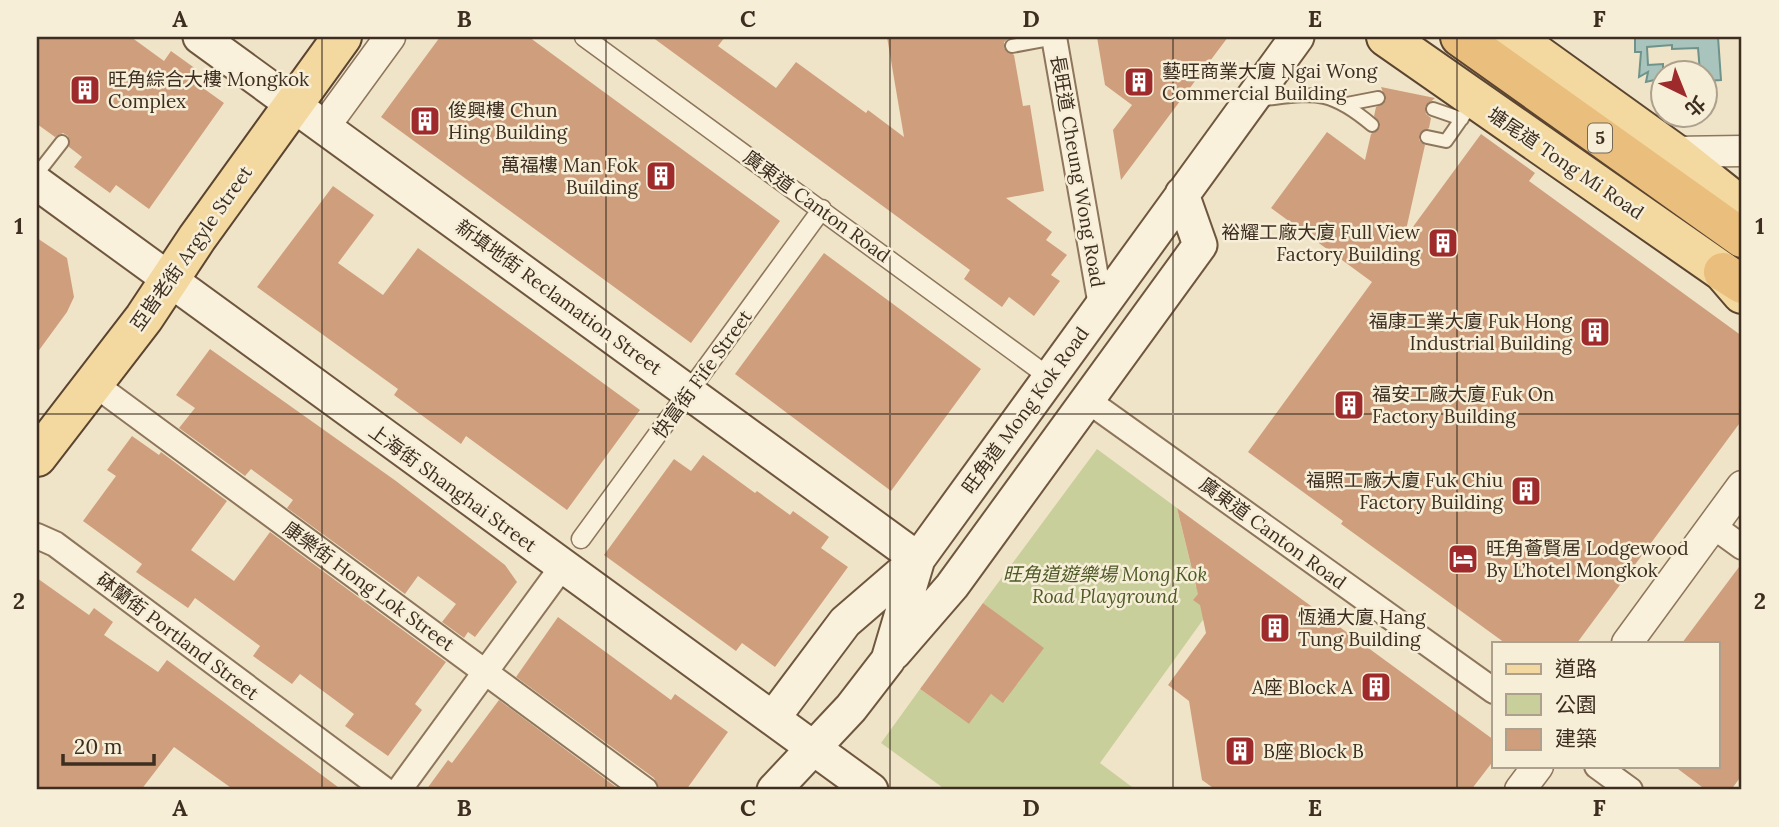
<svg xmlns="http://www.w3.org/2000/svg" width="1779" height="827" viewBox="0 0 1779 827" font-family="Lora,'Noto Sans TC',serif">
  <rect width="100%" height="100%" fill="#f0e4c8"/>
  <path fill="#c9cf9b" d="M 1097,449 L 1177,508 L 1196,587 L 1228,585 L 1100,763 L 1136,790 L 946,790 L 881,743 L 920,689 L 969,724 L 991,694 L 1004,702 L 1043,648 L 983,603 Z"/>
  <path fill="#a9c4bc" stroke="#6f938a" stroke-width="2" d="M 1635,37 L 1718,37 L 1721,80 L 1706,81 L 1706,74 L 1679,73 L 1700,72 L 1698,48 L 1672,49 L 1672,45 L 1647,47 L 1648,65 L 1663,64 L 1663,78 L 1646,82 L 1648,72 L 1639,77 L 1641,52 L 1635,52 Z"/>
  <path fill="#cf9f7d" d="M 37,37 L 131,37 L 164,61 L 171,51 L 196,69 L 189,78 L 224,103 L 149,209 L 116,185 L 110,193 L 74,167 L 82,157 L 69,147 L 68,136 L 63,133 L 55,137 L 37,124 Z
    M 440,37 L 529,37 L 780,221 L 691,343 L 381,117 Z
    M 652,37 L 725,37 L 718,46 L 776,88 L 796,62 L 866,113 L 868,110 L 904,137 L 887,37 L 1011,37 L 1004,42 L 1004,48 L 1014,55 L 1023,106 L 1030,105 L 1044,191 L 1006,198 L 1052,232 L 1046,240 L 1067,255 L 1051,275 L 1060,281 L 1034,316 L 1009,297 L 1002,307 L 964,279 L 970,270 Z
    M 1097,37 L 1228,37 L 1121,180 L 1113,130 L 1132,105 L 1105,85 Z
    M 1381,87 L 1435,98 L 1425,107 L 1426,114 L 1431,118 L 1429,128 L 1419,135 L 1419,140 L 1425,145 L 1404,239 L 1481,134 L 1535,173 L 1529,181 L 1742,336 L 1742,420 L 1577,643 L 1505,643 L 1341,524 L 1343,521 L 1248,452 L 1372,282 L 1271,208 L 1327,132 L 1365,160 L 1371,134 L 1380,127 L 1374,116 L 1376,107 L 1386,100 Z
    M 333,186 L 374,215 L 338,263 L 383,295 L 418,248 L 640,410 L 567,510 L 466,436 L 461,444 L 394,395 L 398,389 L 257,287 Z
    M 37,238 L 67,258 L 74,297 L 67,312 L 37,353 Z
    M 824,253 L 981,369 L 891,491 L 735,374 Z
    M 210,349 L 396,481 L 505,565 L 517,582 L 475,637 L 468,632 L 464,638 L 442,622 L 456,604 L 418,576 L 405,594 L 287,508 L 293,500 L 251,469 L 245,476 L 179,428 L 195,408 L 176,395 Z
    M 132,436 L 159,455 L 161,452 L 227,501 L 191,550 L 234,581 L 270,532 L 446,662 L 415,704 L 422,710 L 388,756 L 345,726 L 354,714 L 300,674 L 292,684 L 253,656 L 260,646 L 195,598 L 188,608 L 136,572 L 142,564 L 83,521 L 116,476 L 107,470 Z
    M 703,455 L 755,493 L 757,491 L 790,515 L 793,511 L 829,537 L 821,548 L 848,567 L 775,667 L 742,643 L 736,651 L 604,555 L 674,459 L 691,471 Z
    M 1177,508 L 1494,740 L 1494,760 L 1471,790 L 1216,790 L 1202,780 L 1189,701 L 1168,685 L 1206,633 L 1200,605 L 1193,600 L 1198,594 Z
    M 1742,563 L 1742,775 L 1731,790 L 1706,790 L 1674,766 L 1718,766 L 1718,643 L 1682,643 Z
    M 37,578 L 89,615 L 94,608 L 113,622 L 104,635 L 158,672 L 167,660 L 342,790 L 234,790 L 174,747 L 141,790 L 37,790 Z
    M 983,603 L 1044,648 L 1003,703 L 991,694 L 969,724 L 920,689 Z
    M 558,617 L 671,700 L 675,694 L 728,732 L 686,790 L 660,790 L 654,778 L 516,677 Z
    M 499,700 L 620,790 L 426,790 L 448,760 L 452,763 Z"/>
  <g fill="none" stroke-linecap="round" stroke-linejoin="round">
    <g stroke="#8d765c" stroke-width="16">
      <path id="service" d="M 1012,46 L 1055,38
        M 1257,100 C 1313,94 1327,87 1372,125
        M 1347,104 L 1378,98
        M 1433,109 L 1462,119
        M 1427,137 L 1446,141 L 1474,101
        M 37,174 L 62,142"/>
    </g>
    <g stroke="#8d765c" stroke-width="21">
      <path id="pedestrian" d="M 584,37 L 1049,377
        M 581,539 L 822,209"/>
    </g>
    <g stroke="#8d765c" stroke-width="28">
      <path id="minor" d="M 1054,37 L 1101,306
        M 93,383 L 645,790
        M 1087,400 L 1494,691
        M 1713,526 L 1742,547
        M 37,536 L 55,544 L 385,790
        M 1597,766 L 1630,790
        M 399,790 L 562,567"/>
    </g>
    <g stroke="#8d765c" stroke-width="33">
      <path id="tertiary" d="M 325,126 L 390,37
        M 1673,152 L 1742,151
        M 1627,643 L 1742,486
        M 1520,790 L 1538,766"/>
    </g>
    <g stroke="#6f573f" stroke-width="37">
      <path id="secondary" d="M 200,37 L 918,559
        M 37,183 L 871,790
        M 894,653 L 952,586 L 1200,245 L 1182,194
        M 773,718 L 845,622 L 918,559
        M 774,790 L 851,708 L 888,660 L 918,559 L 1297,37"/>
    </g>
    <g stroke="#5b4430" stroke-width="42">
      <path id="primary" d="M 1386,37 L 1723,272 L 1742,294
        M 1513,37 L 1673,152 L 1742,207
        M 37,457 L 144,318 L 197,238 L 342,37"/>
    </g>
    <g stroke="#5b4430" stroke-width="42">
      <path id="trunk" d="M 1460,37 L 1742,238
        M 1723,272 L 1742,284"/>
    </g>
    <use href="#service" stroke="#faf1dc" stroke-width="12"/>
    <use href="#pedestrian" stroke="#faf1dc" stroke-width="18"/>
    <use href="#minor" stroke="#faf1dc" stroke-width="24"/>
    <use href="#tertiary" stroke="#faf1dc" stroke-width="30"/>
    <use href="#secondary" stroke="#faf1dc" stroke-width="33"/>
    <use href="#primary" stroke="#f3d9a0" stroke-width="38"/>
    <use href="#trunk" stroke="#eabe7c" stroke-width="38"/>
  </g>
  <path fill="none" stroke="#3d2e20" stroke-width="2" stroke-opacity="0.55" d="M 322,37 L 322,790M 606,37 L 606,790M 890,37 L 890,790M 1173,37 L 1173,790M 1457,37 L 1457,790M 37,414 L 1742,414"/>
  <defs>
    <g id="building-square" transform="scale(1.575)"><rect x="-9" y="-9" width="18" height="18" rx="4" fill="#9e2a2b" stroke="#f7eed8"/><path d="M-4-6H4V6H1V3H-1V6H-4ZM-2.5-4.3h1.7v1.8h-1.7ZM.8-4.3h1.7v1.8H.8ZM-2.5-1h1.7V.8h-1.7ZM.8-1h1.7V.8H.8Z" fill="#fff"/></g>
    <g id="hotel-square" transform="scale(1.575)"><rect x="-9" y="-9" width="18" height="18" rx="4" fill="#9e2a2b" stroke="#f7eed8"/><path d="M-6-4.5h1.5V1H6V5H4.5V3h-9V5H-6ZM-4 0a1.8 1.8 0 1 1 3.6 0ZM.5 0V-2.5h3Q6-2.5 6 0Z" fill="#fff"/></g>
  </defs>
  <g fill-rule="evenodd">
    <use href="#building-square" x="1139" y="82"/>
    <use href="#building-square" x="85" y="90"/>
    <use href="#building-square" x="425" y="121"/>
    <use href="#building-square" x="661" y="176"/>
    <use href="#building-square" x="1443" y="243"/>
    <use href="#building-square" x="1595" y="332"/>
    <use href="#building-square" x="1349" y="405"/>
    <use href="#building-square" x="1526" y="491"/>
    <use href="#hotel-square" x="1463" y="559"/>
    <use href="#building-square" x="1275" y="628"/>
    <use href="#building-square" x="1376" y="687"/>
    <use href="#building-square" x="1240" y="751"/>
  </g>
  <g text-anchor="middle" stroke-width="5" stroke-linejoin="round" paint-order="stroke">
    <rect fill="#f7eed8" stroke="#756857" stroke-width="2" x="1588" y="123.5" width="24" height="29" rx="5"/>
    <g font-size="18" font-weight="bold" fill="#3d2e20">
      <text x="1600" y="144">5</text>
    </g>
    <g font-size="19" fill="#3d2e20" stroke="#f7eed8" text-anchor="start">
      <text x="1162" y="78">藝旺商業大廈 Ngai Wong<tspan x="1162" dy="22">Commercial Building</tspan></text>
      <text x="108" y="86">旺角綜合大樓 Mongkok<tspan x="108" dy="22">Complex</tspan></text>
      <text x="448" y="117">俊興樓 Chun<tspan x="448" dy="22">Hing Building</tspan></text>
      <text x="638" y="172" text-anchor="end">萬福樓 Man Fok<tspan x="638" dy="22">Building</tspan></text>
      <text x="1420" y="239" text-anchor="end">裕耀工廠大廈 Full View<tspan x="1420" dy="22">Factory Building</tspan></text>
      <text x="1572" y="328" text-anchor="end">福康工業大廈 Fuk Hong<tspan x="1572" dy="22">Industrial Building</tspan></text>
      <text x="1372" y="401">福安工廠大廈 Fuk On<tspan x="1372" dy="22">Factory Building</tspan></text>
      <text x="1503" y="487" text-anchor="end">福照工廠大廈 Fuk Chiu<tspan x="1503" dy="22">Factory Building</tspan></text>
      <text x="1486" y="555">旺角薈賢居 Lodgewood<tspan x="1486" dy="22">By L’hotel Mongkok</tspan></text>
      <text x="1298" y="624">恆通大廈 Hang<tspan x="1298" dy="22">Tung Building</tspan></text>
      <text x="1353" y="694" text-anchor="end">A座 Block A</text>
      <text x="1263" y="758">B座 Block B</text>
    </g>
    <g font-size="19" fill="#3d2e20" stroke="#f7eed8">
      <text transform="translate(1566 163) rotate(34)" y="7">塘尾道 Tong Mi Road</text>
      <text transform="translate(1078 171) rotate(80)" y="7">長旺道 Cheung Wong Road</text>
      <text transform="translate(817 206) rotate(36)" y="7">廣東道 Canton Road</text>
      <text transform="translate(191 248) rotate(-55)" y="7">亞皆老街 Argyle Street</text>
      <text transform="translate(559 297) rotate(36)" y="7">新填地街 Reclamation Street</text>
      <text transform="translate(702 374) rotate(-54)" y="7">快富街 Fife Street</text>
      <text transform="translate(1025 410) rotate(-54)" y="7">旺角道 Mong Kok Road</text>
      <text transform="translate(453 488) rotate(36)" y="7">上海街 Shanghai Street</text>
      <text transform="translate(1273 533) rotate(36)" y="7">廣東道 Canton Road</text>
      <text transform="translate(369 586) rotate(36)" y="7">康樂街 Hong Lok Street</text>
      <text transform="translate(178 636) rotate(37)" y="7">砵蘭街 Portland Street</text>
    </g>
    <g font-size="19" font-style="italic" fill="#4d5a26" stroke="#f7eed8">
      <text x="1105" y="581">旺角道遊樂場 Mong Kok<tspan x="1105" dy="22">Road Playground</tspan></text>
    </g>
  </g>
  <rect width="1779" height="827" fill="none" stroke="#f7eed8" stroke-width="77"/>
  <rect x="1492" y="642" width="228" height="126" fill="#f7eed8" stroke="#ada18e" stroke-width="2"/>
  <rect x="1506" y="664" width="35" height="10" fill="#f3d9a0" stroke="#ada18e" stroke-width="2"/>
  <text x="1555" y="676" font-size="21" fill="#3d2e20">道路</text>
  <rect x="1506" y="694" width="35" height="21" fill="#c9cf9b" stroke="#ada18e" stroke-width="2"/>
  <text x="1555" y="712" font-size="21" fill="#3d2e20">公園</text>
  <rect x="1506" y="729" width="35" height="21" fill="#cf9f7d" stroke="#ada18e" stroke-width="2"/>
  <text x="1555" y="746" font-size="21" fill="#3d2e20">建築</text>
  <g transform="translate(1684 94) rotate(137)"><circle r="33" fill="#f7eed8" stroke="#ada18e" stroke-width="2"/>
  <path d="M0-5L12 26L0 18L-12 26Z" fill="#9e2a2b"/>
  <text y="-10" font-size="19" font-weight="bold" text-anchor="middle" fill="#3d2e20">北</text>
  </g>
  <path d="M63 754v10h91v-10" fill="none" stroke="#3d2e20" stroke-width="3.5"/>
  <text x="74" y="754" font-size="21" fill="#3d2e20" stroke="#f7eed8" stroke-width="5" paint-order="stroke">20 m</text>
  <rect x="38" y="38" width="1702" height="750" fill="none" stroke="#3d2e20" stroke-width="2.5"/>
  <g font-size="23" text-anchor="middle" font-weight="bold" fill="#3d2e20">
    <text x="180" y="27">A</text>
    <text x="464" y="27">B</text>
    <text x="748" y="27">C</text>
    <text x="1031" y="27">D</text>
    <text x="1315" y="27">E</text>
    <text x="1599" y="27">F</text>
    <text x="19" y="234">1</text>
    <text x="1760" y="234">1</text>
    <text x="19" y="609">2</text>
    <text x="1760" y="609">2</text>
    <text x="180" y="816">A</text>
    <text x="464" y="816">B</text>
    <text x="748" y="816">C</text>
    <text x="1031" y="816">D</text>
    <text x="1315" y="816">E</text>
    <text x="1599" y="816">F</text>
  </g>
</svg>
